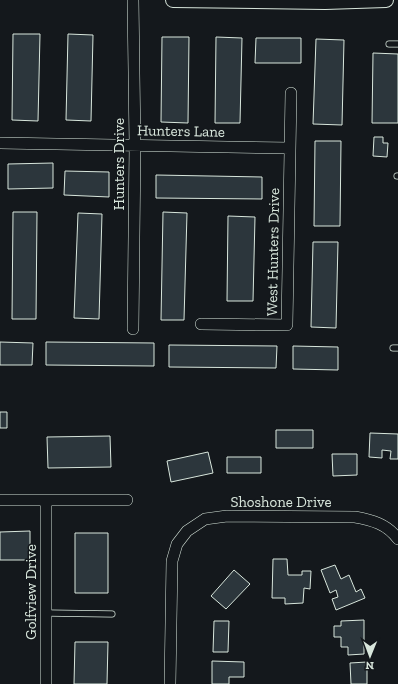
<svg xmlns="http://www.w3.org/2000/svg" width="398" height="684" viewBox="0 0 398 684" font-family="'Zilla Slab',serif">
  <rect width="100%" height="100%" fill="#14181c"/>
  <path fill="#2c363c" stroke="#d8e6dc" d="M 13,34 L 40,34 L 38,121 L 12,120 Z
    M 68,34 L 93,35 L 91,121 L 66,120 Z
    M 162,37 L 189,37 L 188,123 L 161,122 Z
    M 216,37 L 242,38 L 240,123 L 215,123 Z
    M 256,38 L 301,38 L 301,63 L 255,63 Z
    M 316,39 L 344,40 L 342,125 L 313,124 Z
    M 373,53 L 398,54 L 398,123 L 372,123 Z
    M 374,137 L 383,137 L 383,143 L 388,143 L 387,157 L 373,156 Z
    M 315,141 L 341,141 L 340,226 L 314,226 Z
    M 53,163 L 53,188 L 8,189 L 8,164 Z
    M 65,171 L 109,172 L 109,197 L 64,195 Z
    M 156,175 L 262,177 L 262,199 L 156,198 Z
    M 13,212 L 37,212 L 36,319 L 12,319 Z
    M 163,212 L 187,213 L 184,320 L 161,320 Z
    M 78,213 L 102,214 L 99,319 L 74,318 Z
    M 228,216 L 255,217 L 253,301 L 227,301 Z
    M 313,242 L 338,242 L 336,328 L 311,327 Z
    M 0,342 L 33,343 L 32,365 L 0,365 Z
    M 46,342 L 154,343 L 154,366 L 46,365 Z
    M 169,345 L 277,346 L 276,368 L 169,367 Z
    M 293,346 L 338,347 L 338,370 L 293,369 Z
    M 0,412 L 7,412 L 7,428 L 0,428 Z
    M 276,430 L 313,430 L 313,448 L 276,448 Z
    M 370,433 L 398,434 L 398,459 L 390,459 L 391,451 L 382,450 L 382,458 L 369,457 Z
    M 110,436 L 111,467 L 48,468 L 47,437 Z
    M 208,452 L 213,473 L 171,482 L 167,461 Z
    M 332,454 L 357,454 L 357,475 L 333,476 Z
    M 227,457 L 261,457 L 261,473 L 227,473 Z
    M 30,531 L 30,560 L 0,560 L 0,532 Z
    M 75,533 L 108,533 L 108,593 L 75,593 Z
    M 273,559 L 287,559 L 288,575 L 302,575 L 302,571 L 311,571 L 310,589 L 304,588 L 303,603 L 285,604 L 285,598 L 272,598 Z
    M 335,565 L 341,579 L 349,575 L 356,592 L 361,589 L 365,598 L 336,610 L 332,599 L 338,597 L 336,590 L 330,593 L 321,570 Z
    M 234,570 L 250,584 L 226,609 L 211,596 Z
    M 364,620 L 364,654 L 348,655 L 348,647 L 341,647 L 341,637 L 334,637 L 334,626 L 341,626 L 341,621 Z
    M 214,621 L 229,621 L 228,652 L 213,652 Z
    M 75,642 L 108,642 L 107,684 L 74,684 Z
    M 212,661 L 244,662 L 244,677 L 229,677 L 229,684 L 212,684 Z
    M 367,662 L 367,684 L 351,684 L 350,663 Z"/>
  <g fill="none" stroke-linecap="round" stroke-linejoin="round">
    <g stroke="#d8e6dc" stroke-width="7">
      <path id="service" d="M 389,44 L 398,44
        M 397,176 L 398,176
        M 393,348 L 398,348
        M 47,613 L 112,614"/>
    </g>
    <g stroke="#d8e6dc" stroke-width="12">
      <path id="minor" d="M 133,0 L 135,145 L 133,329
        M 0,143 L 290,148
        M 201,324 L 287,325 L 291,93
        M 0,500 L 127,500
        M 46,684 L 46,500
        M 170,684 L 172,561 L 177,544 L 187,531 L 205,519 L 227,516 L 355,517 C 372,520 387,524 398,539"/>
    </g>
    <g stroke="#d8e6dc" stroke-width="16">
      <path id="tertiary" d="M 173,0 L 325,2 L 386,0"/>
    </g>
    <use href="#service" stroke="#14181c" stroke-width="5.5"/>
    <use href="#minor" stroke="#14181c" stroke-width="11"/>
    <use href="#tertiary" stroke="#14181c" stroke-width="14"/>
  </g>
  <g text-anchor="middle" stroke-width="3" stroke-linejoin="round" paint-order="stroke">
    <g font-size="15" fill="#d8e6dc" stroke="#14181c">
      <text transform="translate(181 131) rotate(1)" y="5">Hunters Lane</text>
      <text transform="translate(119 164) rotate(-90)" y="5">Hunters Drive</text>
      <text transform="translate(273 252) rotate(-89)" y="5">West Hunters Drive</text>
      <text x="281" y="507">Shoshone Drive</text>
      <text transform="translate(31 592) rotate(-90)" y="5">Golfview Drive</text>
    </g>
  </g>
  <g transform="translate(370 656) rotate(181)" stroke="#14181c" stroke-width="3" paint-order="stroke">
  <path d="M0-3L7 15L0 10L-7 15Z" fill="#d8e6dc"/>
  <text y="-6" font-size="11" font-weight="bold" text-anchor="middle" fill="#d8e6dc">N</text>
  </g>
</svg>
